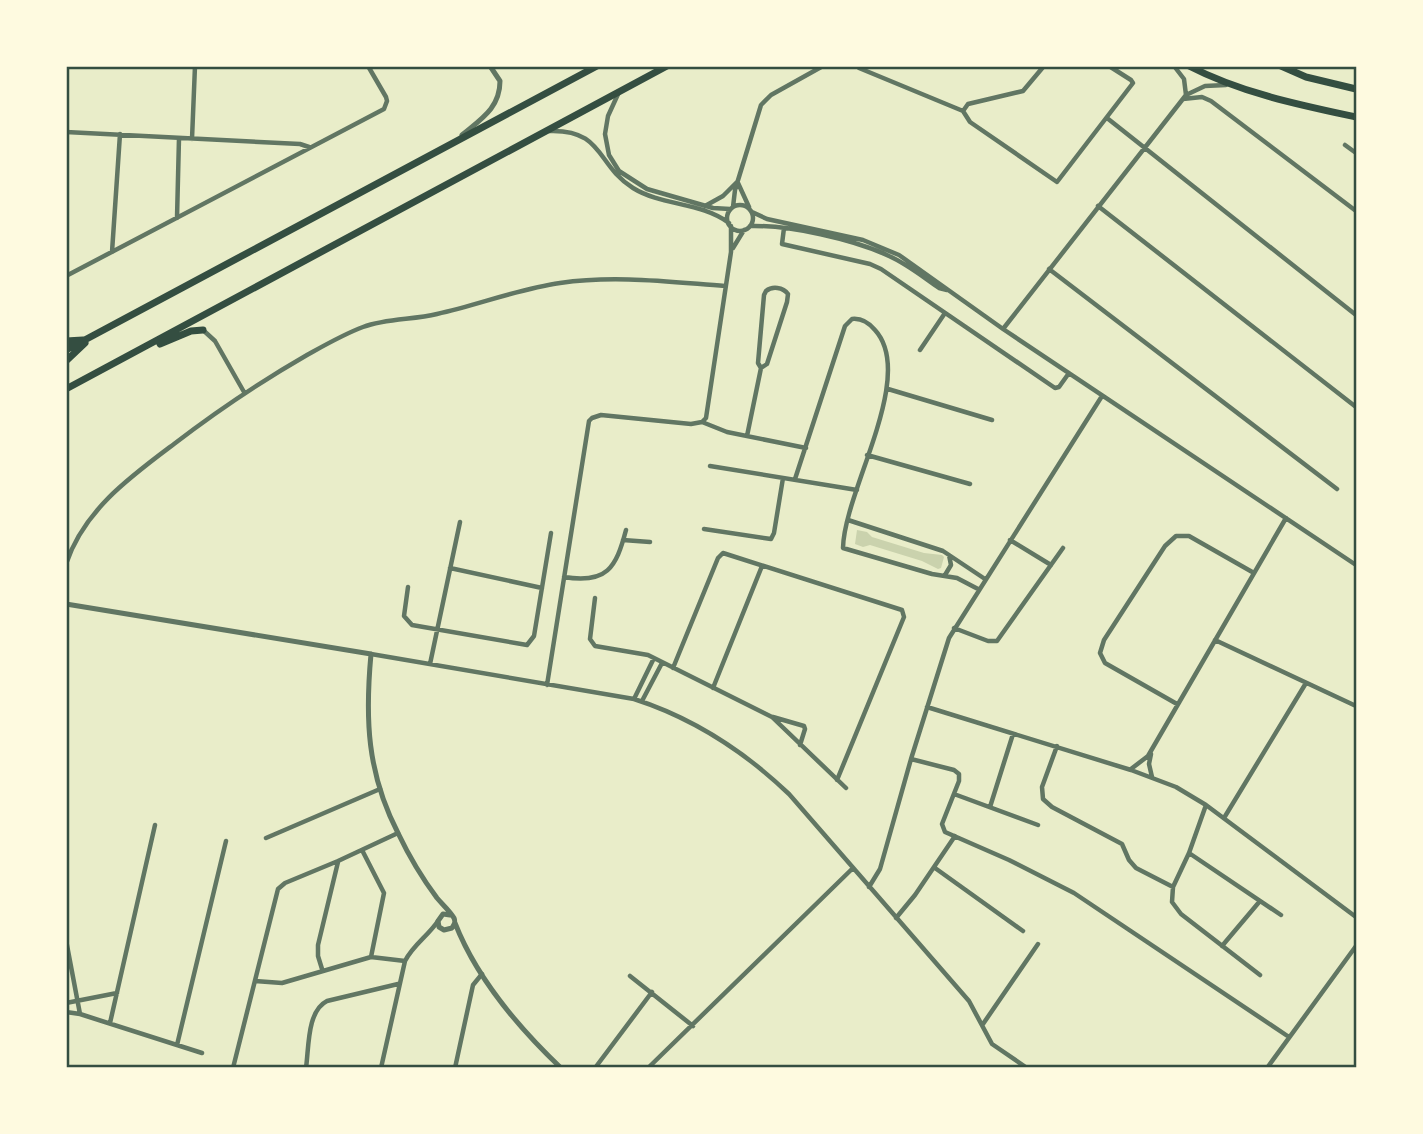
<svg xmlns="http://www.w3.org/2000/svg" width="1423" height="1134" viewBox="0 0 1423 1134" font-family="Arial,sans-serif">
  <rect width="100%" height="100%" fill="#e9edc9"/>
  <path fill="#cad2ad" d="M 857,530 L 867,532 L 872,537 L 924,553 L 942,555 L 944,557 L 941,568 L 938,569 L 922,561 L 870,545 L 863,547 L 855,544 Z"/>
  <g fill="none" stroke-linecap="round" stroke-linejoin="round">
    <path stroke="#617663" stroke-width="4.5" d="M 1174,66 L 1184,79 L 1186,95
      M 859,68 L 963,111 L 970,122 L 1057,182 L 1133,83 L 1131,80 L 1109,66
      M 619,92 L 608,116 L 605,134 L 609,155 L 619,171 L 647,189 L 713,208 L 730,209
      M 1183,99 L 1202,97 L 1211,101 L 1356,211
      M 963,111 L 968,104 L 1023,91 L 1044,66
      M 1107,118 L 1356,315
      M 549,131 C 604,129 596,165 633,188 C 662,206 701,202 729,223
      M 66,132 L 300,144 L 309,147
      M 192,139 L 195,66
      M 1345,145 L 1356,153
      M 738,183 L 749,207
      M727 218a13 13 0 1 1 26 0a13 13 0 1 1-26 0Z
      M 705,206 L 723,196 L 737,182
      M 1098,206 L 1356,407
      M 733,207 L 735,190 L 761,105 L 771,95 L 823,66
      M 752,212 L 767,219 L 863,240 L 899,255 L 1003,329 L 1356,565
      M 177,218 L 179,138
      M 750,226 C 789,225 853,239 889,256 C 907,264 923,277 939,288 L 947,290
      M 784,228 L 782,244 L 870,264 L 881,269 L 1055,388 L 1059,387 L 1069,373
      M 733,248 L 744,230
      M 112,252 L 120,134
      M 1049,269 L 1337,489
      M 66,276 L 384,109 L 387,101 L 386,97 L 368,66
      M 1003,329 L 1186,95 L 1205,86 L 1226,85
      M 203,330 L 215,341 L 244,392
      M 920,350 L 945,313
      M 888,389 L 992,420
      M 702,422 L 727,432 L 806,448
      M 747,436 L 761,368 L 758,363 L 764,295 L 766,291 C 772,286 783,287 788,294 L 787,302 L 767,364 L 761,368
      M 867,455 L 970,484
      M 710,466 L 857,490
      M 795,479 L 845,326 L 852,319 C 861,318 869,323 875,330 C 917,376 844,491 843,548 L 932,574 L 957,578 L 978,589
      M 848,520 L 943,551 L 985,579
      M 704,529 L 771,539 L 774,533 L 783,478
      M 623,540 L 650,542
      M 1010,540 L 1051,565
      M 66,564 C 84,510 130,477 174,444 C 217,411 260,382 307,355 C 325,345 344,334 363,327 C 387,318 413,320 437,314 C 478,305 518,289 560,283 C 615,275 670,282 725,286
      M 450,568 L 542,588
      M 945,575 L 951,565 L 949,555
      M 564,577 C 607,584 616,568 626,530
      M 408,587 L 404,616 L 412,625 L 527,645 L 534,636 L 551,533
      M 595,598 L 590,639 L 595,646 L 648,655 L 772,717 L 846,788
      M 954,628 L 988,641 L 997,641 L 1063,548
      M 1215,640 L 1356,706
      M 371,654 L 634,699 C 693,718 744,751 789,794 L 969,1001 L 992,1044 L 1027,1068
      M 430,664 L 460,522
      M 673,668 L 718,558 L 723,553 L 902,610 L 904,617 L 837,780
      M 547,685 L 589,421 L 592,418 L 601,415 L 691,424 L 702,422 L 706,418 L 731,252 L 731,226
      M 713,688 L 762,566
      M 634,699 L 654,658
      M 642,701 L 662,663
      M 1177,704 L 1105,663 L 1100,653 L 1104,640 L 1165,546 L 1176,536 L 1189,536 L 1254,573
      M 927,707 L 1131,770 L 1176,787 L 1206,805 L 1356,917
      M 773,717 L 804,726 L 805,729 L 800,745
      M 1057,746 L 1042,787 L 1043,799 L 1052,807 L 1122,844 L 1129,860 L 1136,868 L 1173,887
      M 1151,754 L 1149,764 L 1152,777
      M 911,759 L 954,770 L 959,774 L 959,781 L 942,824 L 945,832 L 1009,860 L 1074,893 L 1289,1037
      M 1131,769 L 1148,756 L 1286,518
      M 954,794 L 1038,825
      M 1206,805 L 1189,853 L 1173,887 L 1172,902 L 1181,914 L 1260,975
      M 990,807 L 1013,734
      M 1224,818 L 1306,683
      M 266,838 L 380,789
      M 1189,853 L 1281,915
      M 935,868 L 1023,931
      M 869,887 L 880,869 L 911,759 L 949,638 L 1102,396
      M 896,918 L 915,895 L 955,836
      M 66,940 L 80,1014
      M 1222,946 L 1260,901
      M 371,957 L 405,961
      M 322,969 L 318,956 L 318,945 L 338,862
      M 630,976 L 693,1026
      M 255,981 L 282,983 L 371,957 L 384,893 L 362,850
      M 66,1003 L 117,993
      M 66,1012 L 80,1014 L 202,1053
      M 110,1023 L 155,825
      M 983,1024 L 1038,944
      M 177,1045 L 226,841
      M 233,1068 L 278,889 L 285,883 L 338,861 L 398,833
      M 306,1068 C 309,1047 307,1011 327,1001 L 398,984
      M 381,1068 L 405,961 C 413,945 428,936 438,921
      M 455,1068 L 473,985 L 482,974
      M 595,1068 L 652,992
      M 648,1068 L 853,868
      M 1267,1068 L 1356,946"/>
    <path stroke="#617663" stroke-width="5" d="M 462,135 C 481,119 500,108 500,81 L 490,66
      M 66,604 L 371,654 C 365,719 367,773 398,833 C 408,854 422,878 437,898 C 442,904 450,911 454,918 C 456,923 454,924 452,928 L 444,930 L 439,927 L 438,921 L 443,914 L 450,915
      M 455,923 C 476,977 519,1028 561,1068"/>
    <path stroke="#344e41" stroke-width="7" d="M 1189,66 C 1241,93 1300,105 1356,117
      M 1281,66 L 1306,77 L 1356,89
      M 66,341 L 83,340
      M 160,344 L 191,331 L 203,330
      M 66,350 L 597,66
      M 66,361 L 85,343
      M 66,389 L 667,66"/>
  </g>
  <rect width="1423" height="1134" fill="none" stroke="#fefae0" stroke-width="136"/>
  <rect x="68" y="68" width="1287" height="998" fill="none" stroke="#344e41" stroke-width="2.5"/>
</svg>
